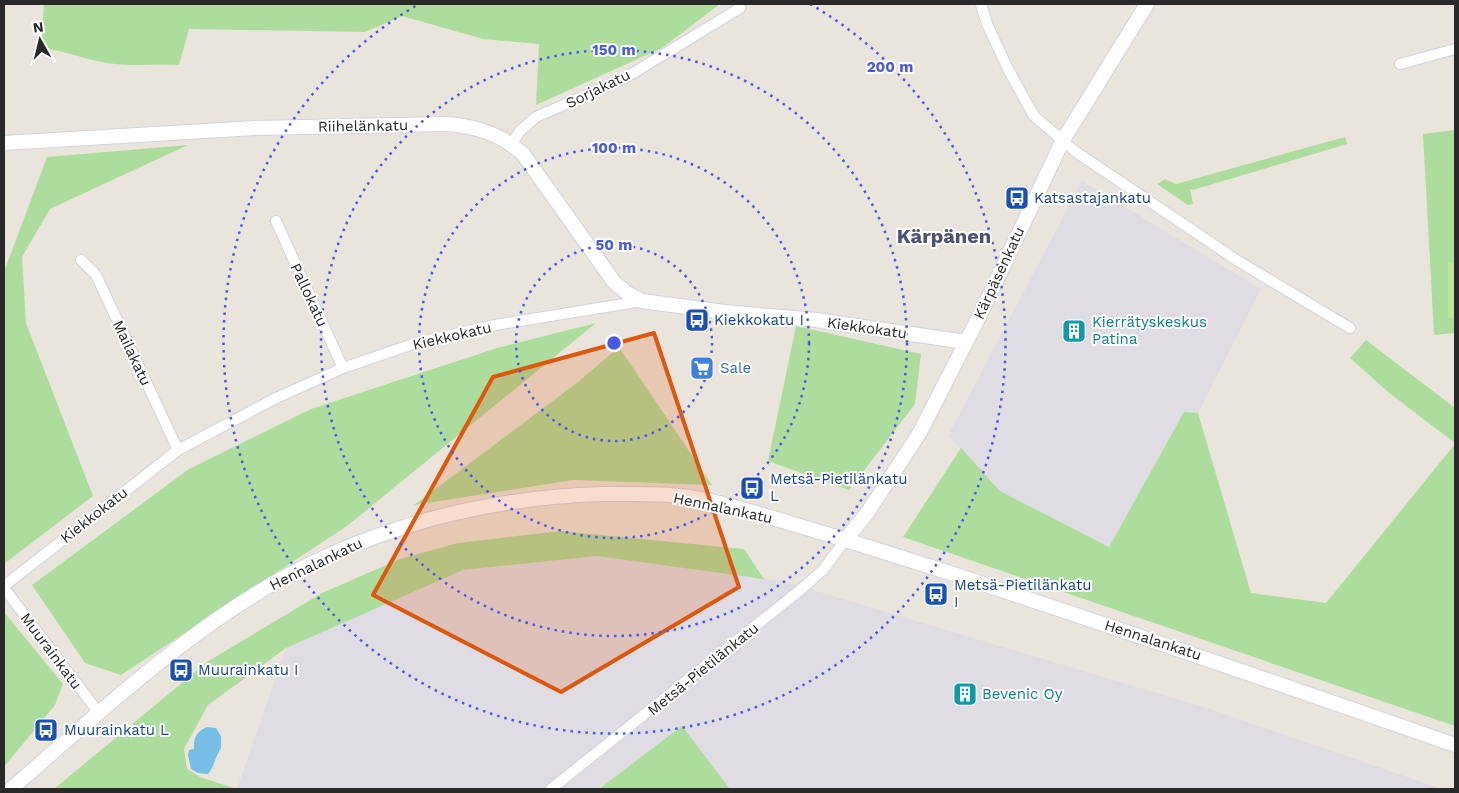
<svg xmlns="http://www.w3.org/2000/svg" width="1459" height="793" viewBox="0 0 1459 793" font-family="'Work Sans',sans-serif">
  <rect width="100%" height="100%" fill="#eae5dc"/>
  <path fill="#dfdce3" d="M 1082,181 L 1261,289 L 1198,413 L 1184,412 L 1109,547 L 1000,491 L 948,436 Z
    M 597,556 L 783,581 L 1210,709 L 1442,789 L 237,789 L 286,648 L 460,570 Z"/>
  <path fill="#addd9c" d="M 44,4 L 720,4 L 662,48 L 536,105 L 539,44 L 483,39 L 402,16 L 365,32 L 189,29 L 179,65 C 153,64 127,67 101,62 C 81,58 62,50 41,48 Z
    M 1455,130 L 1455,333 L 1434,335 L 1423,134 Z
    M 1345,137 L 1347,144 L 1193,190 L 1190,189 L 1193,204 L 1188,205 L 1157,184 L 1165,179 L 1176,184 Z
    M 188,145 L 50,209 L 22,257 L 26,323 L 93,496 L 4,564 L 4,272 L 47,157 Z
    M 596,323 L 347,526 L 121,675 L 85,663 L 32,585 L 189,469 L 311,409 L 497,348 Z
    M 796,326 L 921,354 L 915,404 L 849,490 L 768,461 Z
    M 1366,340 L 1455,408 L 1455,443 L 1388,392 L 1350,358 Z
    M 619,347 L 712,485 L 573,480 L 414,505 L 578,382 Z
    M 1184,412 L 1198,413 L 1251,593 L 1326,603 L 1455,444 L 1455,726 L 903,537 L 961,448 L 1000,491 L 1109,547 Z
    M 560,531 L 744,549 L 764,579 L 597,556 L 463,570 L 286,648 L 208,705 L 184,749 L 187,769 L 200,777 L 237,789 L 54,789 L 207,662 L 322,593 L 400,559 L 458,543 Z
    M 4,612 L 63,684 L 55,705 L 4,767 Z
    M 682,726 L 730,789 L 599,789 Z"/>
  <path fill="#bde498" d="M 1448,262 L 1455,262 L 1455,318 L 1448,318 Z"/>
  <path fill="#76bee5" d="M 207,727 L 216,728 L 221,736 L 221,748 C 215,757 214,768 208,774 L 198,773 L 191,769 L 188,755 L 189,750 L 194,749 C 193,738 197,731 207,727 Z"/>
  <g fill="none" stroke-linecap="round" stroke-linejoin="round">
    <g stroke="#d1d3e1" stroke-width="12">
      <path id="minor" d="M 981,4 L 987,24 L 1008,69 L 1034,116 L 1076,152 L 1238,261 L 1350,328
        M 1400,64 L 1455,49
        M 512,143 L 520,131 L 536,117 L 625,78 L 740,8
        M 276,221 L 343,368
        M 81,260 L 96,275 L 178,450
        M 4,586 L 178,450 L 274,399 L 343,368 L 416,343 L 495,325 L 642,301
        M 4,588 L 99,713
        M 551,789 L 799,591 L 823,570 L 846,539"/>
    </g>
    <g stroke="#d1d3e1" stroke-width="16">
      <path id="tertiary" d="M 4,143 L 255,128 L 446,124 C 476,126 501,134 523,154 L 614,282 L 627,293 L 642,301 L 724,312 L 816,320 L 966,342
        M 846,539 L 867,513 L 919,434 L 980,315 L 1063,140 L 1147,4
        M 11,789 C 100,712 200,618 306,566 C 400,520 499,497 603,494 C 629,494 656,493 682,496 C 721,501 759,514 796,525 C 847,540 897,556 947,572 C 1117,628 1286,686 1455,745"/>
    </g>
    <use href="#minor" stroke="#fff" stroke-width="10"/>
    <use href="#tertiary" stroke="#fff" stroke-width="14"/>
  </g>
  <path fill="#de570d" fill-opacity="0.2" stroke="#de570d" stroke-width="4" stroke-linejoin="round" d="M 654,333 L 739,587 L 561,692 L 373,595 L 493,377 Z"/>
  <g fill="none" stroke="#4758ec" stroke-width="2.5" stroke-dasharray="2.5 5">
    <circle cx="614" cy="343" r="98"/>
    <circle cx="614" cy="343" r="195"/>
    <circle cx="614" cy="343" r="293"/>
    <path d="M810 4A391 391 0 1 1 419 4"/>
  </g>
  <defs>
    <g id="bus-square" transform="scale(1.25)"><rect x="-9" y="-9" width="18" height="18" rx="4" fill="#1a4fb4" stroke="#fff"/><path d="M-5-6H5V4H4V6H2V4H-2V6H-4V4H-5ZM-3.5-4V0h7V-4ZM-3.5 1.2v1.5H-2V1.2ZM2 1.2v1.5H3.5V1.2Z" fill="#fff"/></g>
    <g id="building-square" transform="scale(1.25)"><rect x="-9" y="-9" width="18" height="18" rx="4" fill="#0f9aa8" stroke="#fff"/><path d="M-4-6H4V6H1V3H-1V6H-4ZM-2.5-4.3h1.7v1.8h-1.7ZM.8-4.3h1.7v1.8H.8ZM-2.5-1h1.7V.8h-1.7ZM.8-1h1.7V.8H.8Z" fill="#fff"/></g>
    <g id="supermarket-square" transform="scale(1.25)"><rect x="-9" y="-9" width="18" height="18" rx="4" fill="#3f7fe0" stroke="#fff"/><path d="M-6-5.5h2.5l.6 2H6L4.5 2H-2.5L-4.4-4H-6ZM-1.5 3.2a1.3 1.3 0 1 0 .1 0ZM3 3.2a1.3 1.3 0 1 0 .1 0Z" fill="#fff"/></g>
  </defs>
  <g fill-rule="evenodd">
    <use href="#bus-square" x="1017" y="198"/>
    <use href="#bus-square" x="697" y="320"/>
    <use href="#building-square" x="1074" y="331"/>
    <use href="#supermarket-square" x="702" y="368"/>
    <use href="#bus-square" x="752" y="488"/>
    <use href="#bus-square" x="936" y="594"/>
    <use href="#bus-square" x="181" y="670"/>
    <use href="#building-square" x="965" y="694"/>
    <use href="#bus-square" x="46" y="730"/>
  </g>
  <g text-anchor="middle" stroke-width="4" stroke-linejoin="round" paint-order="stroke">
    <g font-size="15" fill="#292929" stroke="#fff">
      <text transform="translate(598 89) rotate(-26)" y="5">Sorjakatu</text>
      <text transform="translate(363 126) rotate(-1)" y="5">Riihelänkatu</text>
      <text transform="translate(999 273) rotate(-65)" y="5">Kärpäsenkatu</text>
      <text transform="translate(309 295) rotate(65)" y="5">Pallokatu</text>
      <text transform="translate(867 328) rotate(8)" y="5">Kiekkokatu</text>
      <text transform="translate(452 336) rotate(-13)" y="5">Kiekkokatu</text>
      <text transform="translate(132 353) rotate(65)" y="5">Mailakatu</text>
      <text transform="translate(723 508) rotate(12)" y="5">Hennalankatu</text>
      <text transform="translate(94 515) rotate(-38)" y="5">Kiekkokatu</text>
      <text transform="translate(316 564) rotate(-26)" y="5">Hennalankatu</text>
      <text transform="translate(1153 640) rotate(18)" y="5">Hennalankatu</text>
      <text transform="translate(51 651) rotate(53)" y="5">Muurainkatu</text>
      <text transform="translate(703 669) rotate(-39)" y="5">Metsä-Pietilänkatu</text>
    </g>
    <g font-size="15" fill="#164399" stroke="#fff" text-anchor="start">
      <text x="1034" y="203">Katsastajankatu</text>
      <text x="714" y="325">Kiekkokatu I</text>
      <text x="770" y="484">Metsä-Pietilänkatu<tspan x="770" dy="17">L</tspan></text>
      <text x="954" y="590">Metsä-Pietilänkatu<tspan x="954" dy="17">I</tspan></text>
      <text x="198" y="675">Muurainkatu I</text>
      <text x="64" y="735">Muurainkatu L</text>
    </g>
    <g font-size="15" fill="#0d838f" stroke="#fff" text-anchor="start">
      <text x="1092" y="327">Kierrätyskeskus<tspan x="1092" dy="17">Patina</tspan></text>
      <text x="982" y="699">Bevenic Oy</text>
    </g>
    <g font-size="15" fill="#366cbe" stroke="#fff" text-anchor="start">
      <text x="720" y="373">Sale</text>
    </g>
    <g font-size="20" font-weight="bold" fill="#4d5176" stroke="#fff">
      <text x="944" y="243">Kärpänen</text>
    </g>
  </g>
  <circle cx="614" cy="343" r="8" fill="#4758ec" stroke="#fff" stroke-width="2.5"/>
  <g font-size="15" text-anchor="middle" font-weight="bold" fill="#4758ec" stroke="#fff" stroke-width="4" stroke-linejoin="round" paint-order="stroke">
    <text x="614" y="55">150 m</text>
    <text x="890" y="72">200 m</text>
    <text x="614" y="153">100 m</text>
    <text x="614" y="250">50 m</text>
  </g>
  <rect width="1459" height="793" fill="none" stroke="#292929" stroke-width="10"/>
  <g transform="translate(40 40) rotate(352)" stroke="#ffffff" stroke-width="4" paint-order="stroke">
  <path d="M0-4L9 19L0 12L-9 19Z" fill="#292929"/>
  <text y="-8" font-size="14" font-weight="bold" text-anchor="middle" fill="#292929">N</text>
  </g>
</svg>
